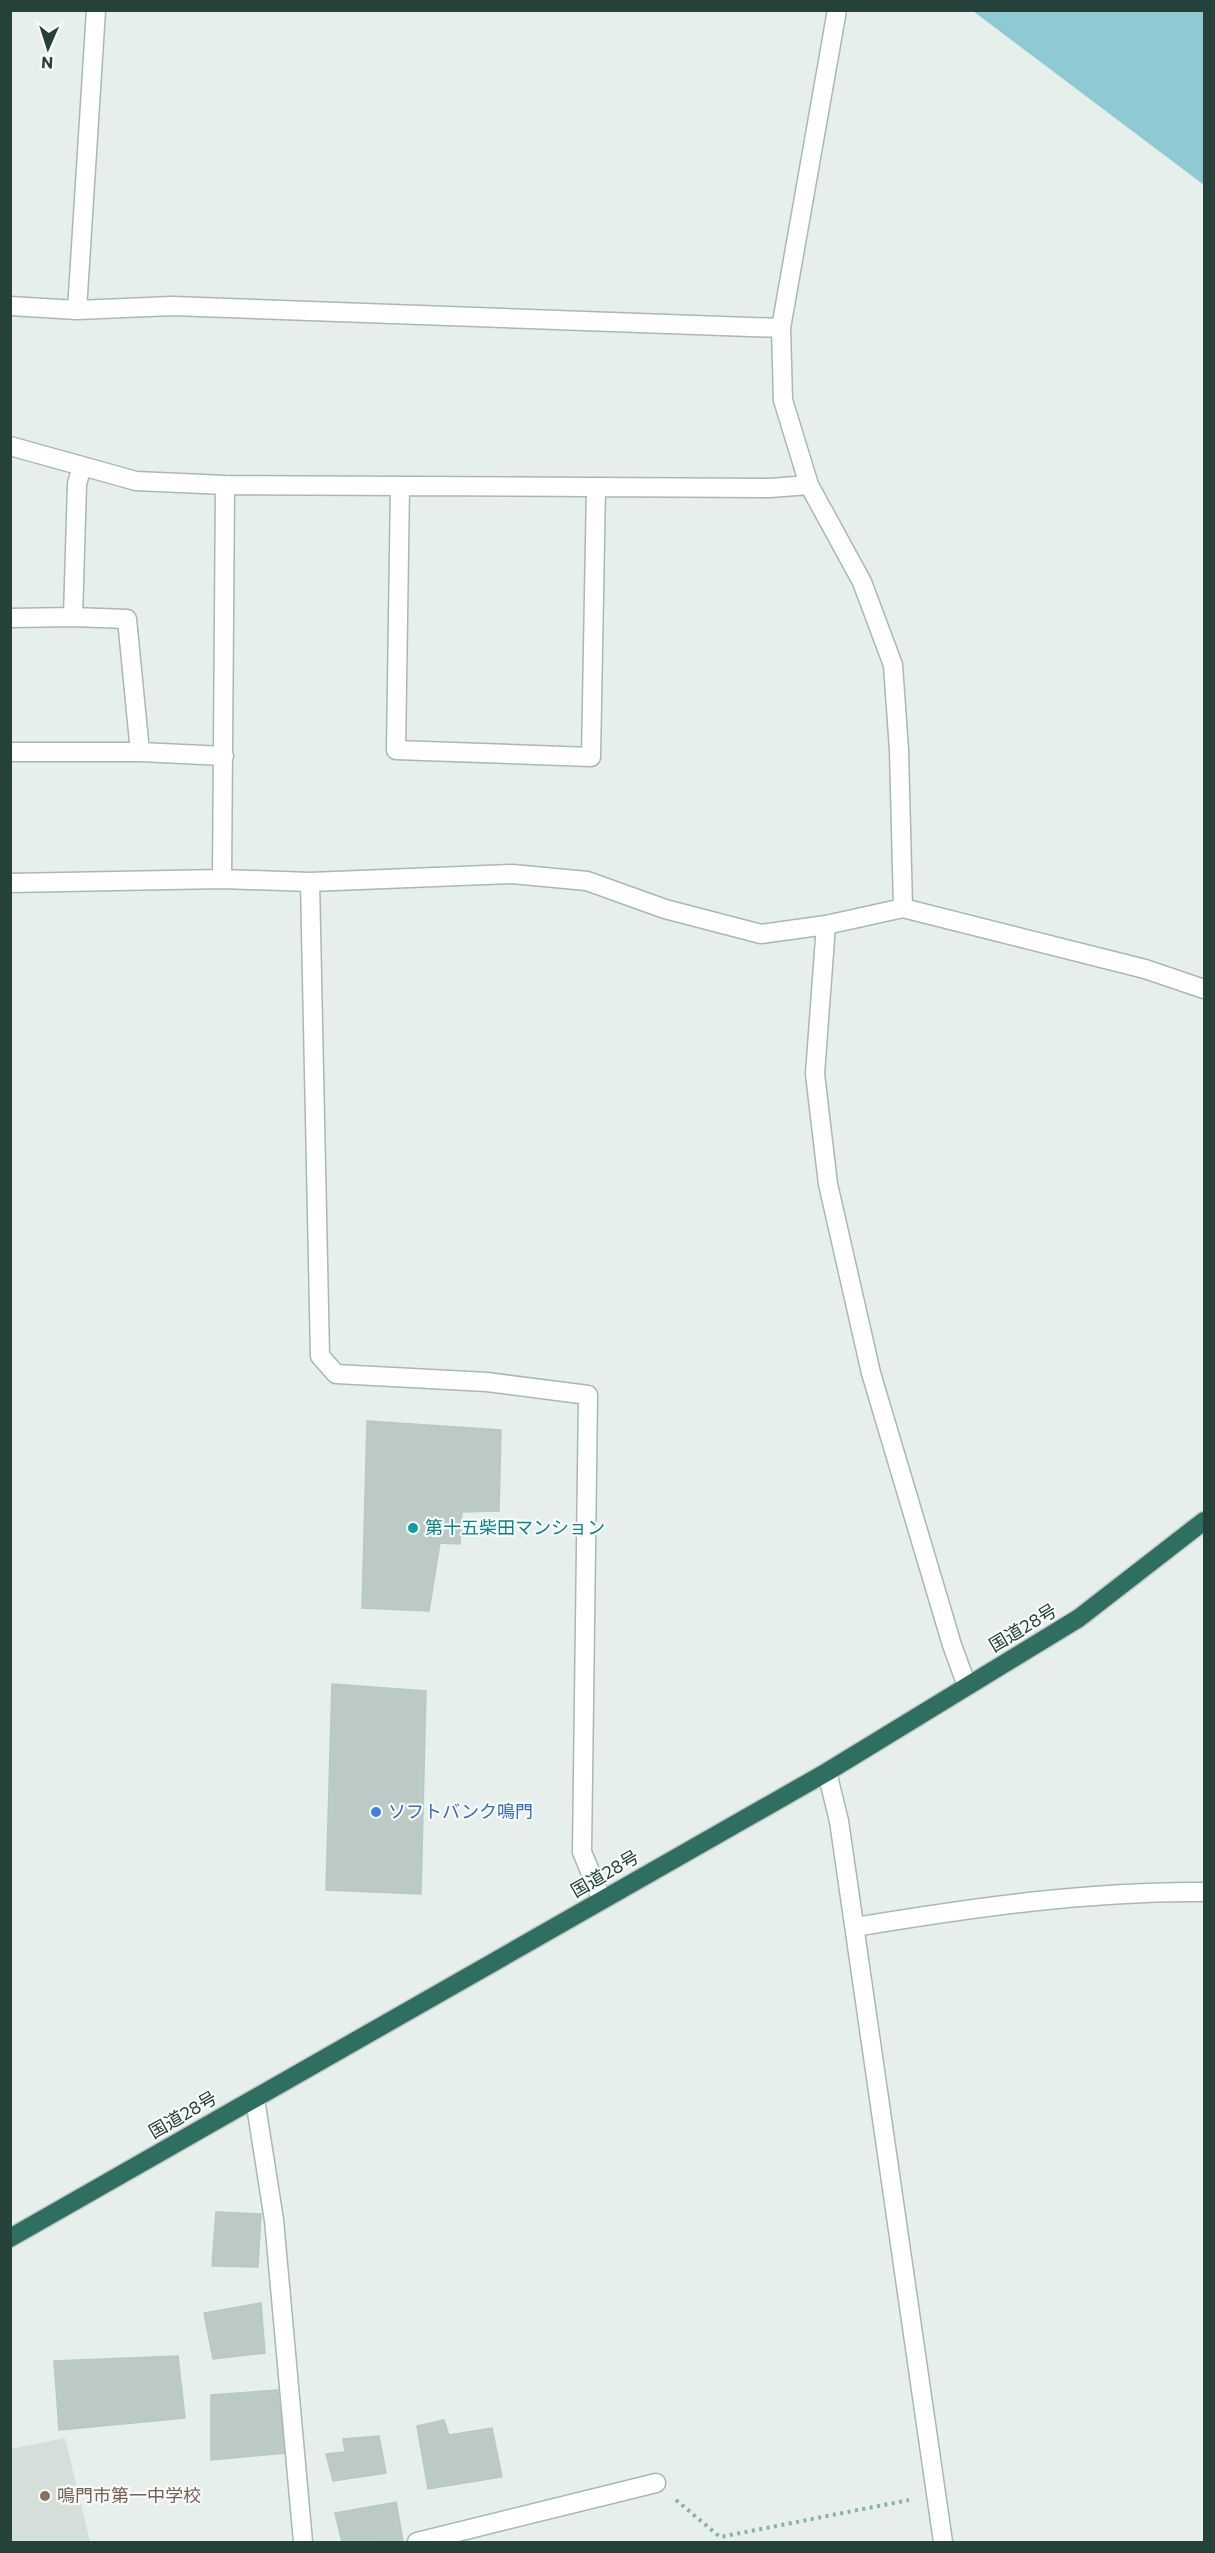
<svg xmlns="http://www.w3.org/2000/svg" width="1215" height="2553" viewBox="0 0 1215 2553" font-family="Commissioner,'Noto Sans JP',sans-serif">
  <rect width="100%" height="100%" fill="#e6efeb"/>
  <path fill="#d4dfda" d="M 65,2438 L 90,2542 L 11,2542 L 11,2449 Z"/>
  <path fill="#8ec9d4" d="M 973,11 L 1204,11 L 1204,185 Z"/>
  <path fill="#bbcac4" stroke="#b8c9c2" stroke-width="1.5" d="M 367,1421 L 501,1430 L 499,1511 L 462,1512 L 460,1544 L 440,1543 L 429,1611 L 362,1608 Z
    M 332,1684 L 426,1691 L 421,1894 L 326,1890 Z
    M 216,2212 L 261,2214 L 258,2267 L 212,2266 Z
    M 261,2303 L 265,2353 L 213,2359 L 204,2313 Z
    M 178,2356 L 185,2418 L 59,2430 L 54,2361 Z
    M 278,2390 L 285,2453 L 211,2460 L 211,2395 Z
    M 444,2420 L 449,2435 L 492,2428 L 502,2477 L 428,2489 L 417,2426 Z
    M 379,2436 L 386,2473 L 333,2481 L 326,2454 L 345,2452 L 343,2439 Z
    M 396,2502 L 403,2541 L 342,2542 L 335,2513 Z"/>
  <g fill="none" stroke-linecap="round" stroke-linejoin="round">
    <g stroke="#a8b8b2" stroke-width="21">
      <path id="minor" d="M 837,10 L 781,328 L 783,400 L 809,485 L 862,582 L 893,665 L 899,750 L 903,908
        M 10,306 L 77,310 L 172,306 L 781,328
        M 77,310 L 96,10
        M 10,446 L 82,466 L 77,484 L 73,617
        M 82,466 L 136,481 L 225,485 L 770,488 L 809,485
        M 400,486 L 396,750 L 591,757 L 596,487
        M 10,618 L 73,617 L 127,619 L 140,752
        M 10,752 L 140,752 L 224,756
        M 222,879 L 225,485
        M 310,882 L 320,1356 L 336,1374 L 487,1382 L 588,1395 L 582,1852 L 602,1900
        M 10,883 L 222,879 L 310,882 L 512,874 L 587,881 L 665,909 L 761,934 L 826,925 L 903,908 L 1145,969 L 1204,989
        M 826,925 L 815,1074 L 828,1184 L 871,1373 L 952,1645 L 967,1686
        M 827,1772 L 839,1821 L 943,2542
        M 855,1927 C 970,1908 1087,1891 1204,1892
        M 255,2099 L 274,2220 L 303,2542
        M 417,2542 L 656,2483"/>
    </g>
    <g stroke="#c2cac8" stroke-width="21">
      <path id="highway" d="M 10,2238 L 827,1772 L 1079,1618 L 1204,1521"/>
    </g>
    <path stroke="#86b3a5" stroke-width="4" stroke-dasharray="3 4.5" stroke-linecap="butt" d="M 676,2500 L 720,2537 L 909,2500"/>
    <use href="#minor" stroke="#fff" stroke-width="18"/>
    <use href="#highway" stroke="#2f6f62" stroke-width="18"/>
  </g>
  <circle fill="#0f9aa8" stroke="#f7fbf9" stroke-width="2" cx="413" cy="1528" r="6"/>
  <circle fill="#3f7fe0" stroke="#f7fbf9" stroke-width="2" cx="376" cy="1812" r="6"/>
  <circle fill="#8d6e63" stroke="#f7fbf9" stroke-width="2" cx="45" cy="2496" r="6"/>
  <g text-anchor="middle" stroke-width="4.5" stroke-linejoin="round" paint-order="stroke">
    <g font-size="18" fill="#0d838f" stroke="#f7fbf9" text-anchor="start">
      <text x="425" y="1534">第十五柴田マンション</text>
    </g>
    <g font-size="18" fill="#24423a" stroke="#f7fbf9">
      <text transform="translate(1023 1628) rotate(-31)" y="6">国道28号</text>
      <text transform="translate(605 1874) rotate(-30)" y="6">国道28号</text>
      <text transform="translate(183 2115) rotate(-30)" y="6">国道28号</text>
    </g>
    <g font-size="18" fill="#366cbe" stroke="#f7fbf9" text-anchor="start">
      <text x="388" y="1818">ソフトバンク鳴門</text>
    </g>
    <g font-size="18" fill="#785e54" stroke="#f7fbf9" text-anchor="start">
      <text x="57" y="2502">鳴門市第一中学校</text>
    </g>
  </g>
  <rect width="1215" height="2553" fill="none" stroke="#24423a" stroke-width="24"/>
  <g transform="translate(48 48) rotate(183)" stroke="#f7fbf9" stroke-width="4.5" paint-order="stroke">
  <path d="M0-4.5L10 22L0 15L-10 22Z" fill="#24423a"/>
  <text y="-9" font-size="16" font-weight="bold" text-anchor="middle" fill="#24423a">N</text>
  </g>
</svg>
